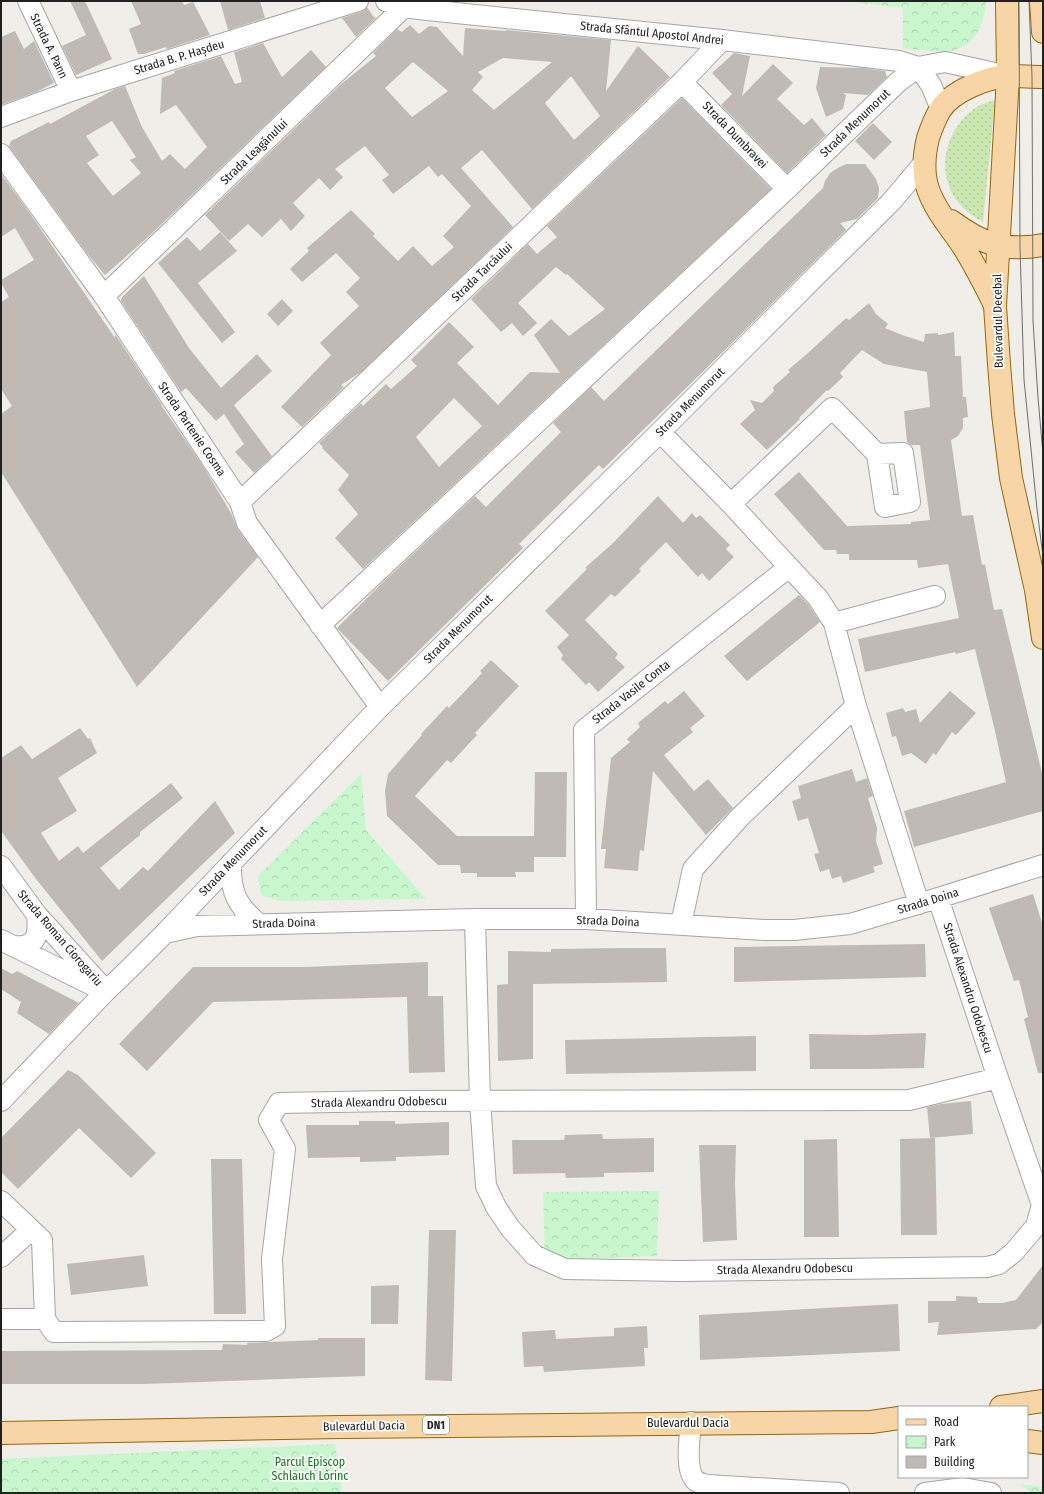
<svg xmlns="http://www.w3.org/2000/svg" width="1044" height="1494" viewBox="0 0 1044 1494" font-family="'Fira Sans Condensed',sans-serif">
  <defs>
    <pattern id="grass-dots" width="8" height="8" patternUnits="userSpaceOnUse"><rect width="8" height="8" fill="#cbe7b1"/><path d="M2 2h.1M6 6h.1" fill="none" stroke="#aec698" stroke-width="1.8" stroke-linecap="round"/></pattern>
    <pattern id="park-crowns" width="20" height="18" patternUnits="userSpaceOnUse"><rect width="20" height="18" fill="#c8f7cd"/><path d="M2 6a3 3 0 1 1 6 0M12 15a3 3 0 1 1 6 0" fill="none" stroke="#acd3b0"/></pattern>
  </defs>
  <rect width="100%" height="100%" fill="#f0eee8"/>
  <path fill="url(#grass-dots)" d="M 995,100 L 983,222 C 974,218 966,211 959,203 C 933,172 946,125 980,105 C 985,103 990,102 995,100 Z"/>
  <path fill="url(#park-crowns)" d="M 844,1 L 986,1 C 984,24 977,44 952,51 C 944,53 914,49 903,48 L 903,8 Z
    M 361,774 L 366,830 L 426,899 L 281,901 L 261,895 L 258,876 Z
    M 659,1191 L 657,1256 L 545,1260 L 543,1192 Z
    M 335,1444 L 342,1493 L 1,1493 L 1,1459 Z
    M 1019,1484 L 1043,1487 L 1043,1493 L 1032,1493 Z"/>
  <path fill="#c1bab4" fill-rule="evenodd" d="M 70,1 L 85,1 L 112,59 L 76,75 L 62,46 L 86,35 Z
    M 131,1 L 182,1 L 184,5 L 193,2 L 210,35 L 167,49 L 166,47 L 144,54 L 138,54 L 129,29 L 141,24 Z
    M 220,1 L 260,1 L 265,18 L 228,30 Z
    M 367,7 L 373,16 L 376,18 L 356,37 L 342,18 L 361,12 Z
    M 410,25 L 419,34 L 429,26 L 437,27 L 463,56 L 465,28 L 506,31 L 506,30 L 611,40 L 606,91 L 638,46 L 670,77 L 532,209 L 482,150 L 461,168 L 513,227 L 361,372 L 341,385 L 344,387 L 302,427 L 281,407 L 331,355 L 320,343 L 359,306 L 346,292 L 360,278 L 336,253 L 302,282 L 290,269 L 309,251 L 307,248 L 351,210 L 375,234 L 373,236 L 398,261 L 413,246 L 432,266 L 454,247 L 443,236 L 471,206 L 442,174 L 438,177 L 429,166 L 393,194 L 382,180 L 389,175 L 365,146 L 335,169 L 343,177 L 330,190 L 319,178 L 293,203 L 305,216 L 291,231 L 281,219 L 262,237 L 248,224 L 229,241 L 205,215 L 341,84 L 376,56 L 373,53 L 397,29 L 402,32 ZM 503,58 L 552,62 L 494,110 L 472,90 L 483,77 L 478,72 ZM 413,62 L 448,91 L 412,117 L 385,88 ZM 571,76 L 600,116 L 574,140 L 545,103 Z
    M 15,31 L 24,49 L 34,41 L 54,83 L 36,92 L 1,105 L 1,37 Z
    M 263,43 L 282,77 L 311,50 L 326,67 L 147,238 L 105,275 L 86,252 L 9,146 L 11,141 L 49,122 L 50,124 L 115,89 L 125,86 L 142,127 L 162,161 L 170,154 L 185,169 L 207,147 L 176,105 L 160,114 L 162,78 L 175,73 L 174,71 L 221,56 L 235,84 L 242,82 L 234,52 ZM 112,121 L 136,157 L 130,160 L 141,173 L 113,196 L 87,163 L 99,155 L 86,136 Z
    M 734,53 L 750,56 L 742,96 L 773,64 L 793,83 L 777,99 L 804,125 L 812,118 L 826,135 L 787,173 L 721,105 L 732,94 L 712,73 Z
    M 820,67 L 863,68 L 885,71 L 887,77 L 868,95 L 843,93 L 846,95 L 843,109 L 826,117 L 816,88 Z
    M 682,98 L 771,189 L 363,569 L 335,538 L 358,514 L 338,490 L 349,475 L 322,448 L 323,447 L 319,443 L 361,403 L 363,406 L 386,384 L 391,389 L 417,366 L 411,360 L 449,322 L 474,347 L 457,363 L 498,405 L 530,372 L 560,373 L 534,335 L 551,319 L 569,336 L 605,309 L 567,274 L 566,275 L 556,267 L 518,303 L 537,323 L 523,336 L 512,323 L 501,332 L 471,299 L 528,244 L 537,254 L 557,237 L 547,226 ZM 454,398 L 482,426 L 439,467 L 416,437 Z
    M 873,123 L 892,142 L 874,160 L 855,141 Z
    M 846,164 L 865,164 L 876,179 L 879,188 L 878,198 L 857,219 L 840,223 L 846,230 L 723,352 L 603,469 L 599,465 L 519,544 L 523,548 L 388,681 L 337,628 L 379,586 L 475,496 L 486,507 L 561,432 L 553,423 L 591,387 L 604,401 L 823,188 L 825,181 L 830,173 L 838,168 Z
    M 1,174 L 29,212 L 115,338 L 115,334 L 162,405 L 161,405 L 203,466 L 231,513 L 238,530 L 258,557 L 137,687 L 1,472 L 1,414 L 12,406 L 1,389 L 1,302 L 9,297 L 1,283 L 1,280 L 34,260 L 15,228 L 1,237 Z
    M 220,232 L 237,251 L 198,283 L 235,332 L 222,343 L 158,263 L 187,237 L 200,251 Z
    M 144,276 L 189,348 L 221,388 L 257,354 L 272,371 L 234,405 L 272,456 L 254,473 L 235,452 L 244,444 L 224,414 L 216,421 L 186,388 L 181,392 L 121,301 L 122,297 Z
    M 282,299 L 293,311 L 278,326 L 267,314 Z
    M 869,303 L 876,314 L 888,324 L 885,328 L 902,335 L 924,342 L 925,334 L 938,333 L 938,335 L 954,332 L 955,356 L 961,356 L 963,397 L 966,397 L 968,417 L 963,418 L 963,428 L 958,436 L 951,440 L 962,516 L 973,515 L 982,565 L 985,564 L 994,610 L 1002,609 L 1043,777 L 1043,811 L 914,847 L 904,811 L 1006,782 L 995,731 L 975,649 L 956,654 L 955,652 L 865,672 L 858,639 L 959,618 L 948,564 L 918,568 L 917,560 L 849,560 L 849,554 L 837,554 L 836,550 L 824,550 L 774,494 L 799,472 L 847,526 L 911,524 L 911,522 L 930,520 L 920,445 L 911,445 L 907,442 L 904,411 L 930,407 L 927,372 L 884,364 L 862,350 L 840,373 L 843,377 L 828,391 L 827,390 L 799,418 L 800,419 L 767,450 L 740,424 L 755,410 L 750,400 L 762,403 L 774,391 L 773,387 L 790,372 L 788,370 L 808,353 L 846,318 L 849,320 Z
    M 658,496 L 683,523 L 692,513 L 696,518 L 700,515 L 730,545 L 726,549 L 734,557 L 709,581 L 702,573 L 698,577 L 666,542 L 639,569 L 641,571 L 615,597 L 611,594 L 585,620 L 618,654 L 615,658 L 625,667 L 598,692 L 589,682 L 586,685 L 561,659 L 563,655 L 557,647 L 569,635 L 545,611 L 587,569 L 585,568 L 613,543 Z
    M 799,595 L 809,605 L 820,622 L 747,681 L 724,656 Z
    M 491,660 L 519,686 L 475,733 L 477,735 L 451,763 L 447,760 L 415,796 L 457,836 L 534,836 L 535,772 L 567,772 L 566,857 L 534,857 L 534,872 L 515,872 L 516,877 L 477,877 L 477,873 L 461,873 L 460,865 L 438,865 L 387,816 L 385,791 L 388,774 L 422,735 L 421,734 L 447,706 L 449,708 L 482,673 L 480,671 Z
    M 684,691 L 705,716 L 690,728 L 693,732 L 664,755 L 694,791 L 708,779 L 733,808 L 706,835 L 653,771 L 644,851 L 640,850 L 638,871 L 604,868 L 606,849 L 601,849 L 611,758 L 630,742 L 627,739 L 640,727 L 638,723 L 665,701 L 668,704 Z
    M 950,691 L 976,713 L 956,735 L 952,732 L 936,755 L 933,753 L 926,764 L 911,753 L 902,756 L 896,736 L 892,737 L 886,713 L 903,708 L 905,712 L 916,709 L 920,723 Z
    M 80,728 L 88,739 L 90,738 L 97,753 L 58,778 L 77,811 L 41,833 L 59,861 L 78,846 L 83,853 L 171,783 L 183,798 L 140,832 L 140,835 L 100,868 L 119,890 L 143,867 L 148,871 L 215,801 L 235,833 L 102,961 L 36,879 L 1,831 L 1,758 L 21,745 L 32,759 Z
    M 852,769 L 856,782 L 867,778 L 873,796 L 868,798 L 877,828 L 876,841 L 883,864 L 873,867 L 875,872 L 843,883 L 841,876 L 832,879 L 829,869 L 820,872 L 814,854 L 819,853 L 808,818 L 798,821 L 792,801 L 801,798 L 798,786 Z
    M 1033,894 L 1043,926 L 1043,1073 L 1038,1073 L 1024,1019 L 1028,1017 L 1019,980 L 1014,981 L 989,908 Z
    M 925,944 L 926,977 L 734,982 L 734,947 Z
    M 621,948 L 666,948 L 667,982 L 533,984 L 533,1059 L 498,1061 L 497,985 L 508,984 L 508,951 L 551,952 L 551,949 Z
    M 428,962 L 428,996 L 443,996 L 445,1072 L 409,1073 L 407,997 L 213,1002 L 147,1071 L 119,1044 L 193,967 L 305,967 Z
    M 1,968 L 12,974 L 17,971 L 79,1003 L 49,1034 L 17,1013 L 21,1002 L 1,989 Z
    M 926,1033 L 924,1068 L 867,1069 L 810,1069 L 809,1034 L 866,1035 Z
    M 756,1036 L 756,1071 L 566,1074 L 565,1040 Z
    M 68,1070 L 78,1075 L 156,1153 L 131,1178 L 79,1128 L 18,1189 L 1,1172 L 1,1138 Z
    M 971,1101 L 973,1134 L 930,1138 L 927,1107 L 941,1104 Z
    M 359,1121 L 395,1121 L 395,1124 L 449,1122 L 449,1155 L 396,1157 L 396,1161 L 360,1162 L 360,1157 L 308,1158 L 306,1125 L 359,1125 Z
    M 602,1134 L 603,1139 L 654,1138 L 654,1172 L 604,1173 L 604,1177 L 566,1178 L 565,1173 L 513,1174 L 512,1140 L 564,1140 L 565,1135 Z
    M 935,1138 L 937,1235 L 901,1235 L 900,1139 Z
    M 837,1139 L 839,1237 L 804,1237 L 804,1140 Z
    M 699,1145 L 736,1145 L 735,1183 L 737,1240 L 703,1242 Z
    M 211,1159 L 242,1159 L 246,1314 L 214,1314 Z
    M 429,1230 L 456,1230 L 452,1381 L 425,1380 Z
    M 144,1255 L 148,1286 L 71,1295 L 67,1264 Z
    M 1043,1265 L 1043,1322 L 1036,1329 L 937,1335 L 939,1322 L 928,1323 L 928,1301 L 956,1301 L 956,1296 L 977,1297 L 978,1303 L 1002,1303 L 1016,1300 Z
    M 399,1285 L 398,1324 L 371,1324 L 371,1286 Z
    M 898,1304 L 900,1351 L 700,1360 L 699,1315 Z
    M 647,1326 L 648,1348 L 644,1348 L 645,1366 L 544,1372 L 543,1366 L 524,1367 L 522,1332 L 555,1330 L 556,1339 L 614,1336 L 614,1328 Z
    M 318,1338 L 365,1338 L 365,1376 L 145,1384 L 1,1384 L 1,1351 L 222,1350 L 223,1344 L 247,1345 L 247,1343 L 318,1340 Z"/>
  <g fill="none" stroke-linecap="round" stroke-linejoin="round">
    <g stroke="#a5a5a5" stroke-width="22">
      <path id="minor" d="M 28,1 L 71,91
        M 386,1 L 404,7 L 427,10 L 722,40 L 899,61 L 918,67 L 945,62 L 1008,76
        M 918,67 L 931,85 L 941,109
        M 682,82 L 787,189
        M 1,117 L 71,91 L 358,1
        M 1,154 L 104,296 L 240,502 L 247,523 L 380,707
        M 104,296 L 404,7
        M 660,432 L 731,504 L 789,567 L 818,598 L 834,623 L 856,706 L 919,904
        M 240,502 L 682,82 L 722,40
        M 731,504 L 832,408 L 877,454 L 885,507 L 910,502 L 903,453 L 877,454
        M 834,623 L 935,596
        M 320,625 L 787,189 L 898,82 L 918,67
        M 231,863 C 230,892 237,906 259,924
        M 1,866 L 37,915 L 106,991
        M 475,919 L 480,1101 L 486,1186 L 496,1207 L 510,1228 L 534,1255 L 565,1269 L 680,1271 L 987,1267 L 999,1264 L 1014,1252 L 1036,1226 L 1042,1205 L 998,1078 L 938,898
        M 586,919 L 584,730 L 789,567
        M 681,924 L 693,869 L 740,817 L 856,706
        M 165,933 L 197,926 L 475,919 L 586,919 L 765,930 L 794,930 L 850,924 L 938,898 L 1043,865
        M 1,940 L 98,988
        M 13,946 C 37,948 39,935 37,915
        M 1,1101 L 106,991 L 125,973 L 165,933 L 380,707 L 660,432 L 824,268 L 891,202 L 923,164
        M 1,1201 L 42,1240 L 45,1319
        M 1,1257 L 31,1230
        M 1,1319 L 45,1319
        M 45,1319 L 54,1332 L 266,1331 L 275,1326 L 272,1259 L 285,1149 L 269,1120 L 279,1103 L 392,1101 L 909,1100 L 998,1078
        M 691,1422 C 690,1437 684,1470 696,1481 C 699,1483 704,1484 708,1485 L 839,1493
        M 925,1493 L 963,1488 L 991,1493"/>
    </g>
    <g stroke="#946809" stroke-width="24">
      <path id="primary" d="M 1007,1 L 1008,76 L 995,306 L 999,364 L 1003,414 L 1011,478 L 1036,590 L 1043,638
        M 1041,1 L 1043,32
        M 951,221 C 982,244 1004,252 1043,245
        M 995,305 C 985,285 975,265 963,246 C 951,228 935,210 928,189 C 922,172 924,155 928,138 C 931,129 935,119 940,110 C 952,91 987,77 1009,76 C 1021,76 1032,77 1043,77
        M 1001,1407 L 1043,1401
        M 1,1433 L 340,1427 L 871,1422 L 899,1418
        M 1027,1441 L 1043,1443"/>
    </g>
    <use href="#minor" stroke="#fff" stroke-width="20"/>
    <use href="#primary" stroke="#f7d5a6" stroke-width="22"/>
    <path stroke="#6f6f6f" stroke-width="1" d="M 1019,1 L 1020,248 L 1024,380 L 1037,509 L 1043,557
      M 1029,1 L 1032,77 L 1033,321 L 1038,398 L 1043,454"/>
  </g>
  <g text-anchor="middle" stroke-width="3.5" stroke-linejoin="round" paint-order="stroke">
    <rect fill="#fff" stroke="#646464" stroke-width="1" x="423" y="1416" width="26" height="18" rx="3"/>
    <g font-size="11" font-weight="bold" fill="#212121">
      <text x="436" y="1429">DN1</text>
    </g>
    <g font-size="12" fill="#212121" stroke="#fff">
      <text transform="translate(652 33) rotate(6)" y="4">Strada Sfântul Apostol Andrei</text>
      <text transform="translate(49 46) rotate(64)" y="4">Strada A. Pann</text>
      <text transform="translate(179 57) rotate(-17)" y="4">Strada B. P. Hașdeu</text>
      <text transform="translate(855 123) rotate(-44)" y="4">Strada Menumorut</text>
      <text transform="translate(735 135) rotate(46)" y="4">Strada Dumbravei</text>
      <text transform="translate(254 152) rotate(-44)" y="4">Strada Leagănului</text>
      <text transform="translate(482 272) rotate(-44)" y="4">Strada Tarcăului</text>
      <text transform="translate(998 321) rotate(-91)" y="4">Bulevardul Decebal</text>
      <text transform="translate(690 402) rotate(-45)" y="4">Strada Menumorut</text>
      <text transform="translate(192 429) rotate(56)" y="4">Strada Partenie Cosma</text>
      <text transform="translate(458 629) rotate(-45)" y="4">Strada Menumorut</text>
      <text transform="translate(631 692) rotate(-38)" y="4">Strada Vasile Conta</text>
      <text transform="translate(233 861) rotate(-46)" y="4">Strada Menumorut</text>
      <text transform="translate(928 901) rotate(-17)" y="4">Strada Doina</text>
      <text transform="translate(608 921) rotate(2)" y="4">Strada Doina</text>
      <text transform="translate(284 923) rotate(-2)" y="4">Strada Doina</text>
      <text transform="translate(60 938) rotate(49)" y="4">Strada Roman Ciorogariu</text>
      <text transform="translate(968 988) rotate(72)" y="4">Strada Alexandru Odobescu</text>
      <text transform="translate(379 1102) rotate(-1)" y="4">Strada Alexandru Odobescu</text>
      <text transform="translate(785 1269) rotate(-1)" y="4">Strada Alexandru Odobescu</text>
      <text x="688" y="1427">Bulevardul Dacia</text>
      <text transform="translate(364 1426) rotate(-1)" y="4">Bulevardul Dacia</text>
    </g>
    <g font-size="12" fill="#137a1d" stroke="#fff">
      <text x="310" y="1466">Parcul Episcop<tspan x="310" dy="14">Schlauch Lőrinc</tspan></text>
    </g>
  </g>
  <rect width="1044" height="1494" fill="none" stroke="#212121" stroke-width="4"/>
  <rect x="898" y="1406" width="130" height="72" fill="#ffffff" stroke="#a6a6a6"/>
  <rect x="906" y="1419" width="20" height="6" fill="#f7d5a6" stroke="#a6a6a6"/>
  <text x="934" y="1426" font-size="12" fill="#212121">Road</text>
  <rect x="906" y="1436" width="20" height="12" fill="url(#park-crowns)" stroke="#a6a6a6"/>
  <text x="934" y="1446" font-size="12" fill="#212121">Park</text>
  <rect x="906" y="1456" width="20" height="12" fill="#c1bab4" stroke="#a6a6a6"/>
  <text x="934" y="1466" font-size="12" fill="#212121">Building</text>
</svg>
